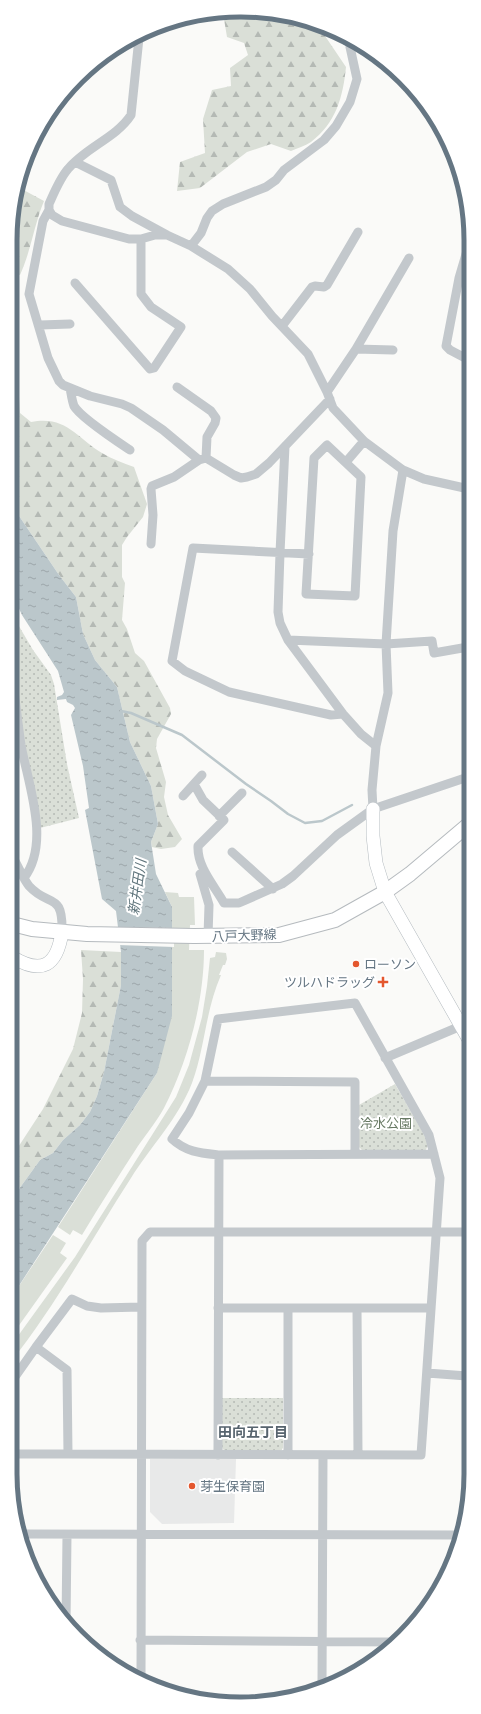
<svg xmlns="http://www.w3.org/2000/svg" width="481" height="1714" viewBox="0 0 481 1714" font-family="'PT Sans','Noto Sans JP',sans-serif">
  <defs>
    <pattern id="forest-firs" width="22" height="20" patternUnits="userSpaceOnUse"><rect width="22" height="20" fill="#dadfd7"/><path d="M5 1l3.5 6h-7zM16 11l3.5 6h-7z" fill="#b4b9b4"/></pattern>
    <pattern id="park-dots" width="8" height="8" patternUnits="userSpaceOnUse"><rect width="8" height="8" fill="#dadfd7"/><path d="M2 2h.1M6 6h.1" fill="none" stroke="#b4b9b4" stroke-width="1.8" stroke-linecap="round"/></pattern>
    <pattern id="water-ripples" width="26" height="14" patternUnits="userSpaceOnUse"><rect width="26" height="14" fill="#bbc7cb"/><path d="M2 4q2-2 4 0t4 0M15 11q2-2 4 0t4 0" fill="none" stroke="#9ca6aa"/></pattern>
  </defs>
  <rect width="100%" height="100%" fill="#fafaf8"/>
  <path fill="#e8e9e9" d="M 150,1459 L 236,1459 L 234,1523 L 162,1524 L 150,1512 Z"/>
  <path fill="#dadfd7" d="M 165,892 L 178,893 L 179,897 L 194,897 L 195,925 L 190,925 L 189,950 L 204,950 C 204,1002 188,1061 164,1108 C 157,1121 147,1133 138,1146 C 119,1175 100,1205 82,1235 L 73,1230 L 70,1235 L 58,1227 L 157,1073 L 172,907 Z
    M 216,952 L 226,953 L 227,959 L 225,965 L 223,965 L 219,975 L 221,975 C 205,1012 205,1048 192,1083 C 178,1119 151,1146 131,1178 C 91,1240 56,1305 10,1363 L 10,1347 L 75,1257 L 176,1097 L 189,1065 L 202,1017 L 207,986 L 210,958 L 215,957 Z
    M 53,1235 L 66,1243 L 60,1253 L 67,1258 L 10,1338 L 11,1298 Z"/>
  <path fill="url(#forest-firs)" d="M 197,14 L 285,14 L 319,27 L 346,67 C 343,97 336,123 311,142 C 305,146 297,148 291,151 L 271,144 L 247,152 L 200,188 L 177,191 L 180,162 L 205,153 L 203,119 L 212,90 L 231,86 L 230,68 L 248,55 L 244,43 L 227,37 L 224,19 L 198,22 Z
    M 18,187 L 44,201 C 34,225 31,251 20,275 L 16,274 L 14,262 L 14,196 Z
    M 14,386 L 19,397 L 20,413 L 31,422 C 66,415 77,438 102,453 C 112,459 123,463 134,467 L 147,504 L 143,517 L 127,537 L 122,545 L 122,577 L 125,583 L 122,620 L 127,629 L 135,653 L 144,661 L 170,708 L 171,714 L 157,739 L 156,748 L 166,782 L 164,797 L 168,815 L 182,839 L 175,847 L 161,849 L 152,847 L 151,842 L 158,824 L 151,786 L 130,742 L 117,687 L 95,660 L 83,634 L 76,597 L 59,575 L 13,507 Z
    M 81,950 L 121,952 L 121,985 L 104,1072 L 97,1096 L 90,1112 L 80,1125 L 63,1140 L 53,1153 L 40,1160 L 11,1200 L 11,1158 L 43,1109 L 73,1049 L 82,1013 L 83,979 Z"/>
  <path fill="url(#park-dots)" d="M 13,616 L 33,650 L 51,675 L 54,684 L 67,764 L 79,818 L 40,828 L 25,746 L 13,667 Z
    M 395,1084 L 427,1140 L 428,1146 L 425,1151 L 363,1151 L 359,1147 L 359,1105 Z
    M 222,1398 L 283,1398 L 283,1448 L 280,1451 L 225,1451 L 222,1448 Z"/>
  <path fill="url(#water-ripples)" d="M 13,507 L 59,575 L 76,597 L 83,634 L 95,660 L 117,687 L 130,742 L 151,786 L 158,824 L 151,842 L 156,874 L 172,907 L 172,1016 L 157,1073 L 11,1298 L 11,1200 L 40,1160 L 53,1153 L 63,1140 L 80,1125 L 90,1112 L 97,1096 L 104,1072 L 121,985 L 121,952 L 116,911 L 102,899 L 85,810 L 89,808 L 83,766 L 71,715 L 75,708 L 73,705 L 67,702 L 66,699 L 57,700 L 57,697 L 62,695 L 64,692 L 58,671 L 22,615 L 13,596 Z"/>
  <path fill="#fafaf8" d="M 116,927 L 174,928 L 174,947 L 118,945 Z"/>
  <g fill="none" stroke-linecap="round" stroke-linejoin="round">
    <path stroke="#bbc7cb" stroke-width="2.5" d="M 121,711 L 131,713 L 182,735 L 246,784 L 271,801 L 288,814 L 305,823 L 322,821 L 352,805"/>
    <g stroke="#b3babf" stroke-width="14">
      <path id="secondary" d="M 373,809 L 373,836 L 376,863 L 385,892 L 468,1038
        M 12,957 C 42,975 57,966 62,932"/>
    </g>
    <g stroke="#b5babe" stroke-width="16">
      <path id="primary" d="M 12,924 L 32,929 L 87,934 L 194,936 L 279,935 L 335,920 L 385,892 L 410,874 L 468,825"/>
    </g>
    <path stroke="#c3c8cc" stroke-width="9" d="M 139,38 L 131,115 C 116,138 86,147 68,169 C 60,178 54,193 49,204 L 49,210 L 52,215 L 62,221 L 129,239 L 141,239 L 155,235 L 167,235 L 191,246 L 228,269 L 250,289 L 272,316 L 308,354 L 327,392 L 333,408 L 364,441 L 403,470 L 424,479 L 469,489
      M 75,162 L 111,180 L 120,207 L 132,216 L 167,235
      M 49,210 L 43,221 L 29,294 L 48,358 L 59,381 L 63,385 L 90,396 L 122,404 L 131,408 L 163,430 L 199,460
      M 191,246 L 201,233 L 207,218 L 212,211 L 223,204 L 266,187 L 276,180 L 284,170 L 324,140 L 336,126 L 350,102 L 357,79 L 350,47 L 354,40
      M 75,283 L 150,369 L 154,368 L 181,327 L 151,307 L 141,294 L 141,239
      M 40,325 L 70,324
      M 282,326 L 312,287 L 315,286 L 324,287 L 327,285 L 358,232
      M 356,349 L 393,350
      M 469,360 L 450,350 L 446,346 L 459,278 L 469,244
      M 177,387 L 211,411 L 216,418 L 215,423 L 207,437 L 206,458
      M 70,388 C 71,393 72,401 74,406 C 80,417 118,442 130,450
      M 327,392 L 356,349 L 409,258
      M 327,445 L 361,477 L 355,596 L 306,594 L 314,458 Z
      M 285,446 L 280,553 L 278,612 L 280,623 L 288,640 L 343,714 L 361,734 L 376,746
      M 346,462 L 364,441
      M 151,544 L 153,515 L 151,489 L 152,486 L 174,477 L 199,460 L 206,458 L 234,475 L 241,478 L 247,477 L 256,474 L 269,463 L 330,399
      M 309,554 L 193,548 L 172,661 L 185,671 L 229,692 L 331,715 L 343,714
      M 288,640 L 386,644 L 432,641 L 434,653 L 468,647
      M 13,684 C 16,704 18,725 21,745 C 28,784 51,843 24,878
      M 194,784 L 203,800 L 224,820 L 198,846 C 197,867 214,885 224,903 L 239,903 L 282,884 L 293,876 L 337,835 L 373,809 L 468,777
      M 183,796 L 202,775
      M 373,809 L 372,790 L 376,746 L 388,693 L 386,644 L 393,531 L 403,470
      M 219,816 L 242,793
      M 232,852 L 273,889
      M 12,856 C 18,865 22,877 29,886 C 49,908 63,891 62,932
      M 204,871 L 200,874 L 209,905 L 208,936
      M 385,1058 L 468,1023
      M 205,1081 L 355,1082 L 355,1154
      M 141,1307 L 101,1308 L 87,1306 L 72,1299 L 36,1347 L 67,1370 L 68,1454 L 421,1455 L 440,1178 L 429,1135 L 355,1003 L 218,1019 L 205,1081 L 189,1113 L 172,1139 C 186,1152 200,1153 219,1155 L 434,1154
      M 218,1308 L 431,1308
      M 288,1308 L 288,1455
      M 357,1308 L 358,1455
      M 427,1373 L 467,1376
      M 10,1384 L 36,1347
      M 10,1454 L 68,1454
      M 218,1455 L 219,1155
      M 22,1534 L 460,1535
      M 66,1624 L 67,1535
      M 140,1640 L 394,1642
      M 141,1681 L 142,1241 L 150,1232 L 467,1232
      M 322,1685 L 323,1455"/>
    <use href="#secondary" stroke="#fff" stroke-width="13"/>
    <use href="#primary" stroke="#fff" stroke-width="14"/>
  </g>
  <g fill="#e4572e" stroke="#fff" stroke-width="1.5">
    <circle cx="356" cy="964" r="4"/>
    <path d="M381 976h4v4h4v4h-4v4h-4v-4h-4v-4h4z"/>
    <circle cx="192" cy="1486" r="4"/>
  </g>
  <g text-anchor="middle" stroke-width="4" stroke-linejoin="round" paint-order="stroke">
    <g font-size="13" fill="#657683" stroke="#fff">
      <text transform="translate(244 935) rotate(-2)" y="5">八戸大野線</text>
    </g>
    <g font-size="13" fill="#657683" stroke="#fff" text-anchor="start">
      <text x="364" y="969">ローソン</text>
      <text x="375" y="987" text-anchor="end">ツルハドラッグ</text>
      <text x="200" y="1491">芽生保育園</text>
    </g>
    <g font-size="13" fill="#687a64" stroke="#fff">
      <text x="386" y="1128">冷水公園</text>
    </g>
    <g font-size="14" font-style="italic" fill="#60757c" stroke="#fff">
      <text transform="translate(137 887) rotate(-82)" y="5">新井田川</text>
    </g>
    <g font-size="14" font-weight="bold" fill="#57646e" stroke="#fff">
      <text x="253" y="1437">田向五丁目</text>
    </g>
  </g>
  <path d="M0 0H481V1714H0ZM240 17H241A223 223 0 0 1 464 240V1474A223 223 0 0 1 241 1697H240A223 223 0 0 1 17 1474V240A223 223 0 0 1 240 17Z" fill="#fff" fill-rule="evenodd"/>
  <path fill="none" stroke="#657683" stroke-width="5" d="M240 17H241A223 223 0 0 1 464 240V1474A223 223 0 0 1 241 1697H240A223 223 0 0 1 17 1474V240A223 223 0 0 1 240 17Z"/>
</svg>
